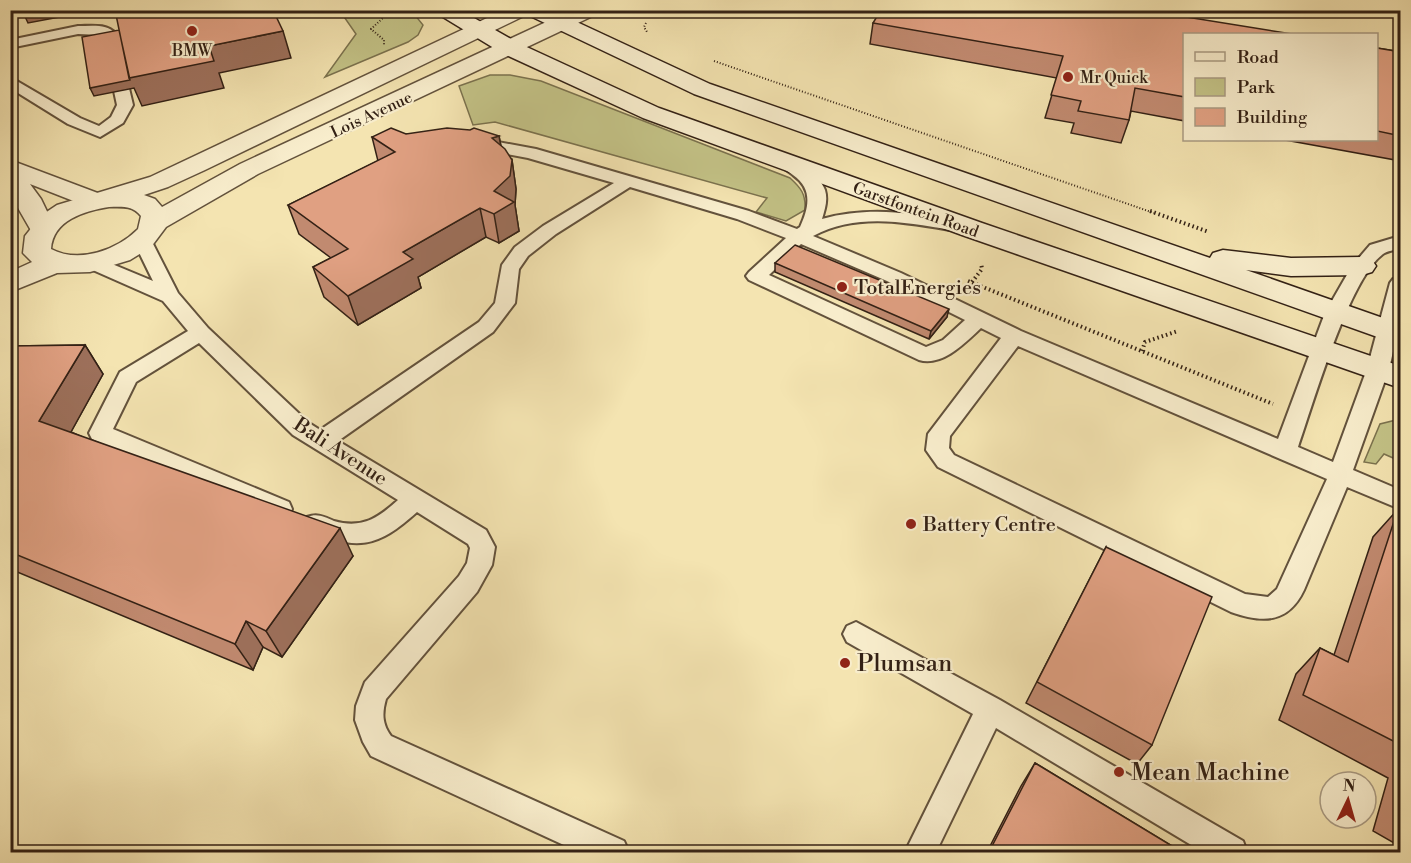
<svg xmlns="http://www.w3.org/2000/svg" width="1411" height="863" viewBox="0 0 1411 863" font-family="'Libre Bodoni',serif">
  <rect width="100%" height="100%" fill="#f4e4b1"/>
  <filter id="stains"><feTurbulence type="fractalNoise" baseFrequency=".00333" numOctaves="4"/><feColorMatrix values="0 0 0 0 .2 0 0 0 0 .09 0 0 0 0 .02 0 0 0 .5 -.17"/></filter>
  <radialGradient id="worn" r=".72"><stop offset=".6" stop-color="#630" stop-opacity="0"/><stop offset="1" stop-color="#630" stop-opacity=".3"/></radialGradient>
  <path fill="#c3c286" stroke="#7b724e" stroke-width="1.5" d="M 340,11 L 406,11 L 415,15 L 423,25 L 418,35 L 408,42 L 325,77 L 356,34 Z
    M 490,75 L 510,75 L 541,81 L 790,178 C 801,188 806,194 805,210 L 786,221 L 756,212 L 767,198 L 495,122 L 473,125 L 459,86 Z
    M 1400,419 L 1400,461 L 1384,454 L 1376,464 L 1364,462 L 1380,424 Z"/>
  <g fill="none" stroke-linecap="round" stroke-linejoin="round">
    <g stroke="#63523c" stroke-width="4">
      <path id="service" d="M 78,26 C 91,26 107,23 116,34 L 133,105 L 123,123 L 100,137 L 68,124 L 10,88 L 10,77 L 80,118 L 99,126 L 111,117 L 117,105 L 102,35 L 78,34 L 10,48 L 10,40 Z
        M 471,137 L 536,149 L 749,211 L 797,229 L 800,227 C 809,207 813,189 793,175 C 788,171 782,168 778,163 L 780,159 C 797,155 819,174 825,190 C 828,200 825,209 822,219 C 866,207 906,212 950,220 L 956,221 L 959,225 L 956,229 L 950,230 C 904,222 856,213 813,236 L 901,273 L 1021,331 L 1278,439 L 1325,313 L 1352,266 L 1370,245 L 1400,236 L 1400,248 C 1395,250 1387,251 1383,254 C 1349,279 1313,404 1298,447 L 1333,462 L 1367,369 L 1390,283 L 1393,279 L 1400,277 L 1400,321 L 1389,369 L 1353,470 L 1400,490 L 1400,509 L 1347,487 L 1304,590 C 1288,624 1262,623 1231,612 L 938,467 L 926,450 L 928,434 L 1001,338 L 981,328 C 965,343 942,367 919,360 L 749,280 L 746,276 L 749,272 L 786,238 L 737,219 L 630,187 L 556,234 L 528,256 L 519,269 L 515,303 L 493,332 L 338,441 L 486,530 L 495,547 L 492,565 L 477,592 L 386,699 C 382,713 382,724 391,736 L 624,841 L 629,852 L 579,852 L 371,756 L 363,742 L 355,720 L 356,706 L 365,682 L 459,576 L 467,563 L 470,548 L 468,544 L 417,512 C 376,549 358,550 307,531 L 304,524 L 307,517 C 318,513 324,517 334,521 C 362,529 378,518 398,500 L 293,435 L 199,343 L 136,382 L 113,429 L 289,502 L 292,509 L 289,516 L 280,519 L 271,516 L 92,439 L 89,433 L 120,372 L 188,331 L 163,301 L 86,267 L 83,263 L 86,259 L 100,259 L 153,281 L 133,240 L 135,236 L 149,236 L 178,293 L 208,328 L 309,423 L 320,430 L 479,322 L 495,303 L 502,265 L 515,247 L 543,226 L 614,183 L 528,158 L 465,146 L 463,142 L 465,138 ZM 801,244 L 887,281 L 965,320 L 943,340 L 926,347 L 769,275 ZM 1018,346 L 1327,479 L 1277,589 L 1268,597 L 1245,594 L 954,455 L 949,448 L 950,436 Z
        M 856,622 L 1000,700 L 1243,841 L 1247,852 L 1203,852 L 996,728 L 936,852 L 905,852 L 973,714 L 847,642 L 843,634 L 847,626 Z"/>
    </g>
    <g stroke="#63523c" stroke-width="3">
      <path id="minor" d="M 10,160 L 103,195 L 107,201 L 103,207 L 94,209 L 30,184 L 41,199 L 55,228 L 51,234 L 42,236 L 33,234 L 10,194 Z"/>
    </g>
    <g stroke="#63523c" stroke-width="3">
      <path id="tertiary" d="M 504,10 L 531,10 L 528,14 L 205,170 L 168,187 L 144,195 L 155,199 L 162,207 L 240,164 L 572,10 L 600,10 L 597,14 L 258,174 L 166,227 L 151,247 L 130,260 L 90,272 L 57,273 L 10,292 L 10,272 L 32,262 L 23,253 L 25,236 L 29,231 L 39,217 L 57,205 L 150,177 ZM 109,207 C 121,207 132,205 141,216 L 138,229 C 117,250 79,264 51,249 C 53,220 84,211 109,207 Z"/>
    </g>
    <g stroke="#332115" stroke-width="3">
      <path id="secondary" d="M 435,10 L 460,10 L 518,43 L 659,108 L 982,223 L 1400,366 L 1400,388 L 962,235 L 643,118 L 502,53 L 438,14 Z
        M 523,10 L 551,10 L 710,84 L 1210,258 L 1213,253 L 1223,250 L 1291,258 L 1362,257 L 1372,260 L 1376,266 L 1372,272 L 1362,275 L 1291,276 L 1246,270 L 1400,324 L 1400,345 L 694,94 L 526,14 Z"/>
    </g>
    <path stroke="#332115" stroke-width="2" stroke-dasharray="1 2" stroke-linecap="butt" d="M 384,10 L 384,17 L 371,29 L 384,40 L 384,45
      M 646,23 L 644,27 L 647,32
      M 714,61 L 1154,213"/>
    <path stroke="#332115" stroke-width="4" stroke-dasharray="1.5 3" stroke-linecap="butt" d="M 1150,211 L 1209,232
      M 968,281 L 1273,404
      M 972,282 L 982,269 L 981,263
      M 1142,351 L 1145,342 L 1178,331"/>
    <use href="#service" fill="#f8edcc" fill-rule="evenodd"/>
    <use href="#minor" fill="#f8edcc" fill-rule="evenodd"/>
    <use href="#tertiary" fill="#f8edcc" fill-rule="evenodd"/>
    <use href="#secondary" fill="#f8edcc" fill-rule="evenodd"/>
  </g>
  <path fill="#c18a70" stroke="#332115" stroke-width="1.5" d="M 873,23 L 1185,34 L 1185,121 L 1131,111 L 1129,120 L 1121,143 L 1071,133 L 1074,123 L 1045,118 L 1057,78 L 870,44 Z
    M 1377,48 L 1401,52 L 1401,161 L 1285,140 L 1377,140 Z
    M 406,134 L 499,136 L 501,146 L 512,160 L 516,189 L 515,205 L 519,231 L 499,243 L 486,237 L 418,277 L 421,288 L 358,325 L 324,297 L 313,267 L 331,258 L 299,234 L 288,205 L 378,161 L 372,137 Z
    M 775,263 L 947,317 L 929,339 L 775,272 Z
    M 85,345 L 103,374 L 71,432 L 353,556 L 282,657 L 263,647 L 253,670 L 10,569 L 10,346 Z
    M 1398,509 L 1401,510 L 1401,847 L 1373,831 L 1388,778 L 1279,720 L 1296,674 L 1320,648 L 1334,655 L 1373,537 Z
    M 1106,547 L 1152,745 L 1137,764 L 1026,703 Z
    M 1035,763 L 1182,852 L 987,852 L 1021,786 Z"/>
  <path fill="#9d705b" stroke="#332115" stroke-width="1.5" d="M 22,10 L 97,10 L 28,23 Z
    M 283,31 L 291,58 L 219,73 L 224,88 L 142,106 L 134,88 L 94,96 L 90,88 L 209,46 Z
    M 499,136 L 504,164 L 492,138 Z
    M 512,160 L 516,189 L 515,205 L 519,231 L 499,243 L 494,214 L 494,191 Z
    M 480,208 L 486,237 L 418,277 L 421,288 L 358,325 L 348,296 L 403,252 Z
    M 949,309 L 947,317 L 929,339 L 931,331 Z
    M 85,345 L 103,374 L 61,450 L 39,421 Z
    M 340,528 L 353,556 L 282,657 L 266,631 Z
    M 246,621 L 263,647 L 253,670 L 235,644 Z"/>
  <path fill="#e0a082" stroke="#332115" stroke-width="1.5" d="M 115,10 L 273,10 L 283,31 L 209,46 L 214,61 L 129,78 Z
    M 881,10 L 1143,10 L 1292,34 L 1185,34 L 1185,97 L 1135,88 L 1129,120 L 1078,111 L 1081,101 L 1051,95 L 1063,56 L 873,23 Z
    M 119,30 L 130,80 L 90,88 L 82,37 Z
    M 1377,48 L 1401,52 L 1401,136 L 1377,131 Z
    M 391,128 L 406,134 L 447,128 L 470,130 L 474,128 L 499,136 L 492,138 L 505,149 L 512,160 L 510,176 L 494,191 L 514,202 L 494,214 L 480,208 L 403,252 L 413,259 L 348,296 L 313,267 L 348,249 L 288,205 L 395,152 L 372,137 Z
    M 795,245 L 949,309 L 931,331 L 775,263 Z
    M 85,345 L 39,421 L 340,528 L 266,631 L 246,621 L 235,644 L 10,552 L 10,346 Z
    M 1398,509 L 1401,510 L 1401,745 L 1303,695 L 1320,648 L 1348,662 Z
    M 1106,547 L 1212,597 L 1152,745 L 1037,682 Z
    M 1035,763 L 1182,852 L 989,852 Z"/>
  <g fill="#8f2418" stroke="#f8edcc" stroke-width="2">
    <circle cx="192" cy="31" r="6"/>
    <circle cx="1068" cy="77" r="6"/>
    <circle cx="842" cy="287" r="6"/>
    <circle cx="911" cy="524" r="6"/>
    <circle cx="845" cy="663" r="6"/>
    <circle cx="1119" cy="772" r="6"/>
  </g>
  <g text-anchor="middle" stroke-width="4.5" stroke-linejoin="round" paint-order="stroke">
    <g font-size="16" fill="#332115" stroke="#f8edcc">
      <text x="192" y="56">BMW</text>
      <text x="1080" y="83" text-anchor="start">Mr Quick</text>
    </g>
    <g font-size="16" fill="#332115" stroke="#f8edcc">
      <text transform="translate(371 114) rotate(-25)" y="6">Lois Avenue</text>
      <text transform="translate(916 209) rotate(20)" y="6">Garstfontein Road</text>
    </g>
    <g font-size="20" fill="#332115" stroke="#f8edcc" text-anchor="start">
      <text x="854" y="294">TotalEnergies</text>
      <text x="923" y="531">Battery Centre</text>
    </g>
    <g font-size="20" fill="#332115" stroke="#f8edcc">
      <text transform="translate(341 451) rotate(33)" y="7">Bali Avenue</text>
    </g>
    <g font-size="24" fill="#332115" stroke="#f8edcc" text-anchor="start">
      <text x="857" y="671">Plumsan</text>
      <text x="1131" y="780">Mean Machine</text>
    </g>
  </g>
  <rect width="1411" height="863" fill="none" stroke="#f4e4b1" stroke-width="36"/>
  <rect x="12" y="12" width="1387" height="839" fill="none" stroke="#332115" stroke-width="3"/>
  <rect x="18" y="18" width="1375" height="827" fill="none" stroke="#332115" stroke-width="1.5"/>
  <rect x="1183" y="33" width="195" height="108" fill="#f8edcc" stroke="#a99b83" stroke-width="1.5"/>
  <rect x="1195" y="52" width="30" height="9" fill="#f8edcc" stroke="#a99b83" stroke-width="1.5"/>
  <text x="1237" y="63" font-size="18" fill="#332115">Road</text>
  <rect x="1195" y="78" width="30" height="18" fill="#c3c286" stroke="#a99b83" stroke-width="1.5"/>
  <text x="1237" y="93" font-size="18" fill="#332115">Park</text>
  <rect x="1195" y="108" width="30" height="18" fill="#e0a082" stroke="#a99b83" stroke-width="1.5"/>
  <text x="1237" y="123" font-size="18" fill="#332115">Building</text>
  <g transform="translate(1348 800) rotate(5)"><circle r="28" fill="#f8edcc" stroke="#a99b83" stroke-width="1.5"/>
  <path d="M0-4.5L10 22L0 15L-10 22Z" fill="#8f2418"/>
  <text y="-9" font-size="16" font-weight="bold" text-anchor="middle" fill="#332115">N</text>
  </g>
  <rect width="100%" height="100%" filter="url(#stains)"/>
  <rect width="100%" height="100%" fill="url(#worn)"/>
</svg>
